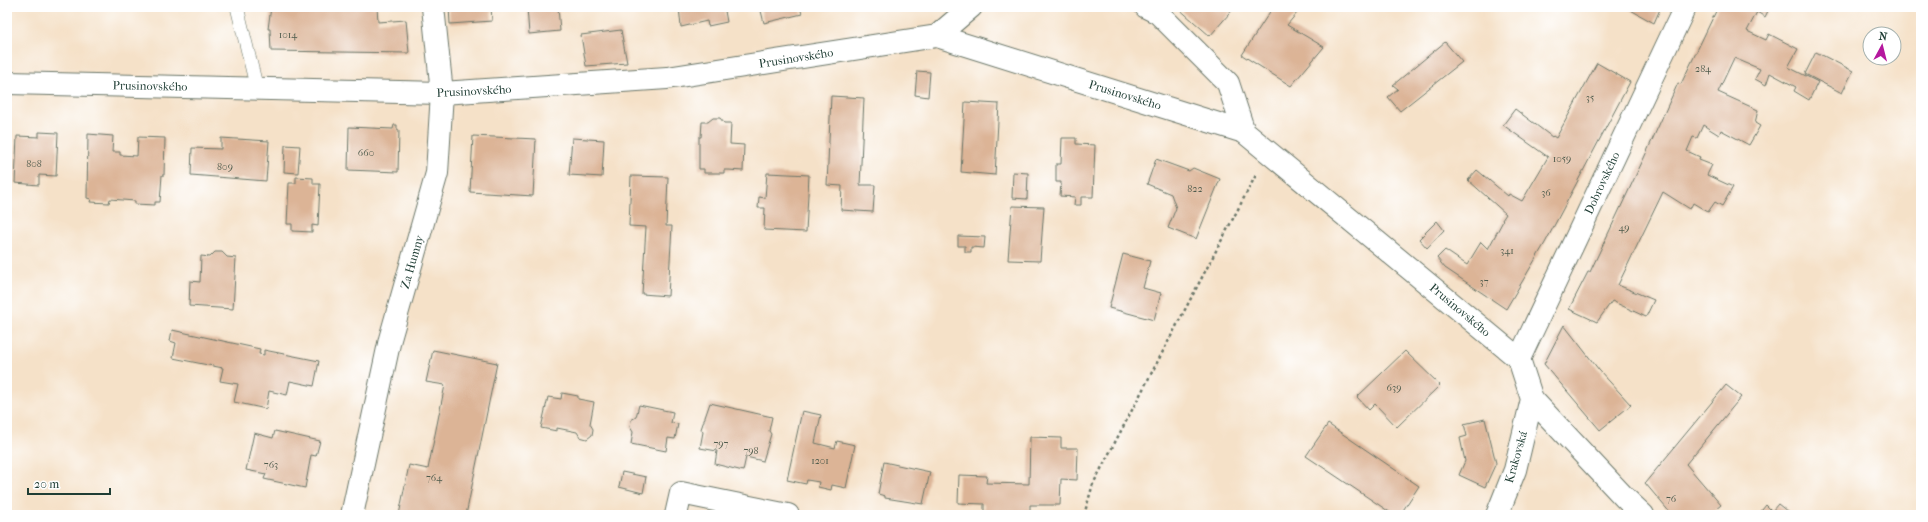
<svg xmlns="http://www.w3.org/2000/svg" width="1928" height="522" viewBox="0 0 1928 522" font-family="'IM FELL French Canon',serif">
  <rect width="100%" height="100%" fill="#fff"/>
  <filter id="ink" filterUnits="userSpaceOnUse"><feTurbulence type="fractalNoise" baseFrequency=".025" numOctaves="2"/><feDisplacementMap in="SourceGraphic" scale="8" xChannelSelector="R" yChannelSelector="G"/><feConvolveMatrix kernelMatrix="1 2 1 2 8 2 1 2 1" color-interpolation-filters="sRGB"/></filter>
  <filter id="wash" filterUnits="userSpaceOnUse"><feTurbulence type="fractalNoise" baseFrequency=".012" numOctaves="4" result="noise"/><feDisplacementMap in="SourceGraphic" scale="16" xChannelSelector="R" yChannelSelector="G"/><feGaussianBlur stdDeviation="0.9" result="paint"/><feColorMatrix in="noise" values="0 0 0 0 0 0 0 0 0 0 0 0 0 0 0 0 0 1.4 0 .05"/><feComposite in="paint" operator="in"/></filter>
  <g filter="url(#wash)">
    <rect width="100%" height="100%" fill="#f5e1c8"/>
    <g id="blocks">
      <path fill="#dcb496" d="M 271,7 L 332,9 L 332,7 L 377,7 L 378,22 L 406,20 L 409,53 L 271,51 L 270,29 L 268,29 Z
        M 449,7 L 491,7 L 492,21 L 450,24 Z
        M 527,7 L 558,7 L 560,31 L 529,34 Z
        M 679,7 L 734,7 L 734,9 L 725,11 L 727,22 L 708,26 L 707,21 L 681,27 Z
        M 760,7 L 800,7 L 802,14 L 764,23 Z
        M 1177,7 L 1235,7 L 1210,36 Z
        M 1273,7 L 1302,7 L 1287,25 L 1324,47 L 1291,86 L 1242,55 Z
        M 1628,7 L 1661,7 L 1654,23 L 1627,8 Z
        M 1718,7 L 1770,7 L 1765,17 L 1757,12 L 1747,31 L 1766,40 L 1769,34 L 1798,49 L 1788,67 L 1818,82 L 1809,100 L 1794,91 L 1796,87 L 1770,73 L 1766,85 L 1755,79 L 1760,69 L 1734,58 L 1718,92 L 1758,110 L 1755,123 L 1760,126 L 1749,145 L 1721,130 L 1719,135 L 1703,125 L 1697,138 L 1693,137 L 1687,151 L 1700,157 L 1699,160 L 1712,165 L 1707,175 L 1733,187 L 1722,206 L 1715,202 L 1708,212 L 1693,203 L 1690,209 L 1663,192 L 1618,285 L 1654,300 L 1646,317 L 1612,301 L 1597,322 L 1569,309 L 1588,272 L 1590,272 L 1644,158 L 1678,83 L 1681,84 Z
        M 621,30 L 627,63 L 586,66 L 581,35 Z
        M 1445,42 L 1462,62 L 1400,111 L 1388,97 L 1398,89 L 1393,85 Z
        M 1816,52 L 1853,71 L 1842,93 L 1805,74 Z
        M 1597,63 L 1630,82 L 1545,243 L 1506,309 L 1445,268 L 1437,258 L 1445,250 L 1467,265 L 1481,242 L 1488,249 L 1503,221 L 1502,220 L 1506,214 L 1468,180 L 1477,170 L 1508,196 L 1509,194 L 1522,201 L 1548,157 L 1503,125 L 1515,109 L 1552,137 L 1553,136 L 1556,138 Z
        M 917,71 L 930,72 L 928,97 L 915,95 Z
        M 831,96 L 864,98 L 860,185 L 875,185 L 873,212 L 841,210 L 842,186 L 827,185 Z
        M 965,102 L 999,104 L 995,175 L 961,172 Z
        M 713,118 L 720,118 L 724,123 L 731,123 L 730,144 L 744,145 L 743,171 L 729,170 L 724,170 L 724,173 L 704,173 L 704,169 L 699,169 L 699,137 L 701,137 L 702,122 L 708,122 Z
        M 394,125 L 397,125 L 397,129 L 399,130 L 398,172 L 348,170 L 349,127 L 393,129 Z
        M 39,132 L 58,133 L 56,176 L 39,175 L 39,185 L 15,183 L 17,136 L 39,137 Z
        M 88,134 L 113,136 L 112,152 L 120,152 L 120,155 L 137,156 L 138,137 L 165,138 L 164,175 L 162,175 L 160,202 L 155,202 L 155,205 L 135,204 L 135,201 L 110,199 L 109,203 L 90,202 L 91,199 L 87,198 Z
        M 473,136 L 536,139 L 533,196 L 470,192 Z
        M 221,138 L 269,141 L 266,181 L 191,175 L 192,148 L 221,149 Z
        M 572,138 L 604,140 L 602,177 L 569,175 Z
        M 1062,138 L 1076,138 L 1076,144 L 1095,145 L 1093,197 L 1081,197 L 1081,205 L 1074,205 L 1075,197 L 1060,196 L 1061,182 L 1056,182 L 1056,164 L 1061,164 Z
        M 285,145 L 300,146 L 298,173 L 284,172 Z
        M 1156,159 L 1189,171 L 1193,168 L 1220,179 L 1196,239 L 1168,228 L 1176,208 L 1171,194 L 1147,184 Z
        M 1013,172 L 1028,173 L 1027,199 L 1012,198 Z
        M 767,173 L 809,175 L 806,232 L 764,230 L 765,208 L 758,208 L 759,197 L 765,198 Z
        M 631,176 L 668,177 L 666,226 L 672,226 L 668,296 L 642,294 L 646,227 L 629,226 Z
        M 296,177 L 313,178 L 313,184 L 320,184 L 318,226 L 312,225 L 312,232 L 292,231 L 292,224 L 287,224 L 289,183 L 296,183 Z
        M 1012,206 L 1044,207 L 1040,261 L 1008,260 Z
        M 1437,221 L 1444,230 L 1427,248 L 1419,239 Z
        M 958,236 L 985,237 L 984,248 L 971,247 L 971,252 L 965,252 L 965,246 L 958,246 Z
        M 215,252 L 222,252 L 227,257 L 236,258 L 233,309 L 189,306 L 190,281 L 200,282 L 201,256 L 210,257 Z
        M 1123,254 L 1150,261 L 1143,288 L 1161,293 L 1154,320 L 1109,308 Z
        M 1564,325 L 1599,370 L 1631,405 L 1600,430 L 1544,364 Z
        M 172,330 L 260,349 L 259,354 L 264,355 L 264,350 L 319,361 L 314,386 L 290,381 L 287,395 L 269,391 L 266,409 L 234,402 L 238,384 L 220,381 L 223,368 L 173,358 L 176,343 L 170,341 Z
        M 433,350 L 497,363 L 466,515 L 399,515 L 409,465 L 428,469 L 445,385 L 426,382 Z
        M 1405,351 L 1440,385 L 1397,427 L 1375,404 L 1369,410 L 1357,397 Z
        M 1726,385 L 1741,397 L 1686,464 L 1721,505 L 1709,515 L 1672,515 L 1645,483 Z
        M 562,393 L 578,396 L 578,399 L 594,402 L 590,424 L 593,429 L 592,435 L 587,439 L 580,437 L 577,432 L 557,428 L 557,431 L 541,428 L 548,397 L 561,399 Z
        M 710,403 L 772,417 L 769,431 L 771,434 L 763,461 L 746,457 L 743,471 L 715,464 L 717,451 L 700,448 L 703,432 L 701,429 Z
        M 639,405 L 673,412 L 671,423 L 678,424 L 675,439 L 668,438 L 666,451 L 631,444 L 633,432 L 630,427 L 631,420 L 636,417 Z
        M 802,411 L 821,415 L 815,443 L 835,448 L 837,441 L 855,445 L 846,488 L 832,485 L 831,490 L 818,487 L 819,482 L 807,480 L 806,484 L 787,480 Z
        M 1485,419 L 1496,463 L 1485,487 L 1459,475 L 1465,461 L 1460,438 L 1467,436 L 1464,424 Z
        M 1328,424 L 1419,486 L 1400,515 L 1394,515 L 1306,456 Z
        M 275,431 L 320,441 L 316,456 L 311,455 L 305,488 L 264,479 L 266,474 L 246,470 L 254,433 L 273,438 Z
        M 1030,437 L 1061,438 L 1061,448 L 1078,448 L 1077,480 L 1061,479 L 1060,505 L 1030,505 L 1030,515 L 984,515 L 984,504 L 958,503 L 959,475 L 987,476 L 986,483 L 1029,484 Z
        M 884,462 L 930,472 L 923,504 L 885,498 L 885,496 L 878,494 Z
        M 622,472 L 646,477 L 643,493 L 619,487 Z
        M 1778,504 L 1792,515 L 1758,515 L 1766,505 L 1772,511 Z"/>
    </g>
  </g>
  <g filter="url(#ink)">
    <use href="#blocks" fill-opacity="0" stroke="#6a7668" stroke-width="1"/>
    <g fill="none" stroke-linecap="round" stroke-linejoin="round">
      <g stroke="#6a7668" stroke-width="14">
        <path id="service" d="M 237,7 L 257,89"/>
      </g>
      <g stroke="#6a7668" stroke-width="24">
        <path id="minor" d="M 1146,7 L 1158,13 L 1228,83 L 1244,132
          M 937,36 L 971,7
          M 7,83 L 442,93 L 667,78 L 937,36 L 1244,132 L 1519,359 L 1532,399 L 1625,498 L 1643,515
          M 1519,359 L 1685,7
          M 352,515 L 390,339 L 437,173 L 442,93 L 433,7
          M 676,515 L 681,493 L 788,515
          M 1497,515 L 1515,470 L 1532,399"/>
      </g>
      <path stroke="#6a7668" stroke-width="2.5" stroke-dasharray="3 3" stroke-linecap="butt" d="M 1084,515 L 1093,484 L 1256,175"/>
      <use href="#service" stroke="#fff" stroke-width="13"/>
      <use href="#minor" stroke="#fff" stroke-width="22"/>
    </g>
  </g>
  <g text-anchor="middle" stroke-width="4" stroke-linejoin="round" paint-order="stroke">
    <g font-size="10" fill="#4e5b4c">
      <text x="288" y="38">1014</text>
      <text x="1703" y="72">284</text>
      <text x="1590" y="101">35</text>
      <text x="366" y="156">660</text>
      <text x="1562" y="162">1059</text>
      <text x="34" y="167">808</text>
      <text x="225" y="170">809</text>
      <text x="1195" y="192">822</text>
      <text x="1546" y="196">36</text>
      <text x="1624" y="231">49</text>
      <text x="1507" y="254">341</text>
      <text x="1484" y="285">37</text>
      <text x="1394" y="391">639</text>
      <text x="721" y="447">797</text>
      <text x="751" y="454">798</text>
      <text x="820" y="464">1201</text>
      <text x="271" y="468">763</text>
      <text x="434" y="481">764</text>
      <text x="1671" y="502">76</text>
    </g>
    <g font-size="12" fill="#1f3d34" stroke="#fff">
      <text transform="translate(796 58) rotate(-9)" y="4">Prusinovského</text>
      <text transform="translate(150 86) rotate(1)" y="4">Prusinovského</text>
      <text transform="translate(474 91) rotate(-3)" y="4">Prusinovského</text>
      <text transform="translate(1125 95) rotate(17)" y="4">Prusinovského</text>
      <text transform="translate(1602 183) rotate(-65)" y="4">Dobrovského</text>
      <text transform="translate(412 262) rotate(-74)" y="4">Za Humny</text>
      <text transform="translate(1460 310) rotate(40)" y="4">Prusinovského</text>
      <text transform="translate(1516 457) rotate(-74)" y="4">Krakovská</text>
    </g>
  </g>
  <rect width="1928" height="522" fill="none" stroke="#fff" stroke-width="24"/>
  <g transform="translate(1882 46) rotate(7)"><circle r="19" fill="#ffffff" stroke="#a5b1ae"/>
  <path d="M0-3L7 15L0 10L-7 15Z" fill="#b5179e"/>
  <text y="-6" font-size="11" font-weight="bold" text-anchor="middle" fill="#1f3d34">N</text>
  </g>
  <path d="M28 488v6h82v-6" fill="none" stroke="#1f3d34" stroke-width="2"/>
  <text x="34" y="488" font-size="12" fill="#1f3d34" stroke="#ffffff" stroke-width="3" paint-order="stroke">20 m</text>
</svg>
